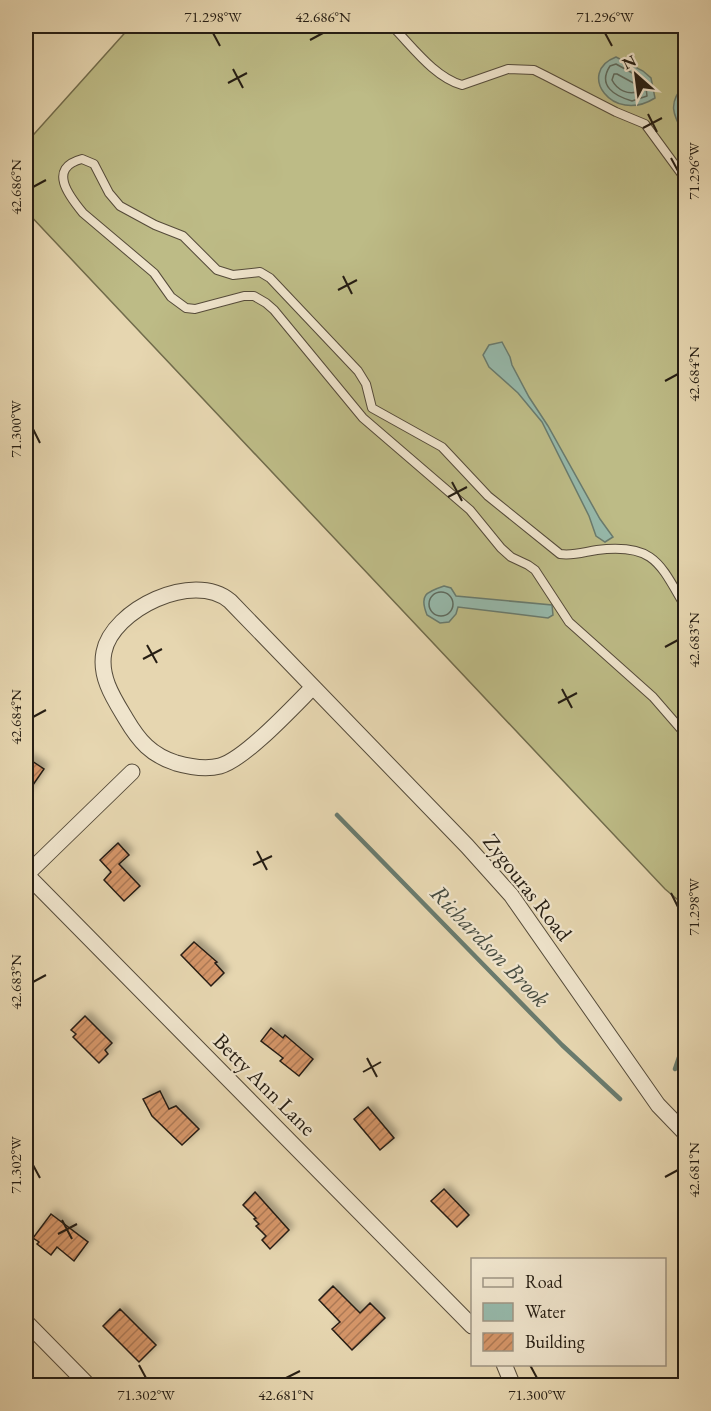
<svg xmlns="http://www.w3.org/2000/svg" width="711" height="1411" viewBox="0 0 711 1411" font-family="'EB Garamond',serif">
  <defs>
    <pattern id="building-hatch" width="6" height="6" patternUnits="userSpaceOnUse" patternTransform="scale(1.5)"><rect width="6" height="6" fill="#d49568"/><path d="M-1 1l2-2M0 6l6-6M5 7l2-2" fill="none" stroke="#ac7954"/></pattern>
    <filter id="shadow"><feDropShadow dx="4.5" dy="-4.5" stdDeviation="3" flood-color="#0004"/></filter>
  </defs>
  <rect width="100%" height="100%" fill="#e6d6b0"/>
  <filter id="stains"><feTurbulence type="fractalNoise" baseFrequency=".00333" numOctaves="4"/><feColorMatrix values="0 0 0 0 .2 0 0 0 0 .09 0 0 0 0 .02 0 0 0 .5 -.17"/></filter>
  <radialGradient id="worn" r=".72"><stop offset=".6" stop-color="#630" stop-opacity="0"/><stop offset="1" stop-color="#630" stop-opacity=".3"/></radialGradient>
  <path fill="#bdbb86" stroke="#716c4c" stroke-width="1.5" d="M 131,26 L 685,26 L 685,906 L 665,889 L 26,211 L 26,143 Z"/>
  <path fill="#96b9ab" stroke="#697b6e" stroke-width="1.5" d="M 616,57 L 643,71 L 651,78 L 655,98 C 612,125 576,72 616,57 Z
    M 685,84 L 685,137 C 674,116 666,104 685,84 Z
    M 502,342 L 510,357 L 512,365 L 529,397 L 548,426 L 600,519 L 613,537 L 605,542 L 596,536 L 589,516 L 542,422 L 518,393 L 489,367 L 483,355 L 489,345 Z
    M 444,586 L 451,588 L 456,596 L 552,605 L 553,615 L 548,618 L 458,607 L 456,614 L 449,622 L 440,623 L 427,615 C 419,595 426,592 444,586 Z"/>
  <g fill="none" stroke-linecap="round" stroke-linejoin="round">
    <path stroke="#5e6b5f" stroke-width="1.5" d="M 616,64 L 645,80 L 647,96 L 632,101 C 615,96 597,86 610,66 Z
      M 614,74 L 617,74 L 639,86 L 639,91 C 629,96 617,90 612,80 Z
      M429 604a12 12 0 1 1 24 0a12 12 0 1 1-24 0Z"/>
    <path stroke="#697b6e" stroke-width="4.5" d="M 337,815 L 562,1045 L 620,1099
      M 675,1069 L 686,1037"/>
  </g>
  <path fill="url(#building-hatch)" stroke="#251d13" stroke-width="1.5" filter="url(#shadow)" d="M 26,757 L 44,769 L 26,795 Z
    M 118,843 L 129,855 L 119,864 L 140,886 L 124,901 L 104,880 L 111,872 L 100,860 Z
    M 194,942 L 217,962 L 215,963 L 224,973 L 211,986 L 181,955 Z
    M 85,1016 L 112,1043 L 105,1050 L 108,1054 L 99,1063 L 73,1037 L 76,1034 L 71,1030 Z
    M 271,1028 L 283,1038 L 285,1035 L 313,1059 L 299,1076 L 280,1061 L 283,1058 L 261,1041 Z
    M 160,1091 L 169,1109 L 176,1106 L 199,1129 L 182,1145 L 152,1116 L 143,1099 Z
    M 368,1107 L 394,1138 L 380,1150 L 354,1119 Z
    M 444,1189 L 469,1215 L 457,1227 L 431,1201 Z
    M 255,1192 L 289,1230 L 270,1249 L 262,1240 L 266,1236 L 256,1226 L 259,1224 L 254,1219 L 256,1218 L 243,1205 Z
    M 51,1214 L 88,1242 L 74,1261 L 57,1247 L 51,1255 L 37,1244 L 39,1242 L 33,1238 Z
    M 333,1286 L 360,1313 L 370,1303 L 385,1318 L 352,1350 L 332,1329 L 340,1322 L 319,1300 Z
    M 120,1309 L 156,1345 L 139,1362 L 103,1326 Z"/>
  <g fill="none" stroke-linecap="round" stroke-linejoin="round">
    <g stroke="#554b3a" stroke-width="10">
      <path id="service" d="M 70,26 L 73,28 L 80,26
        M 392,26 C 412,46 434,77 462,85 L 508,69 L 534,70 L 546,76 L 616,112 L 645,124 L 686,180
        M 686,608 C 660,564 655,543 597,550 C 584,552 573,556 560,554 L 488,496 L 442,447 L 372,408 L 366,384 L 358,371 L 270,278 L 260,272 L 233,275 L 217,270 L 183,236 L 155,225 L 120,206 L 109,193 L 94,164 L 82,159 C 47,168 69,196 83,213 L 154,273 L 171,297 L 186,308 L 195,309 L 244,296 L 254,296 L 266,303 L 274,310 L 363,418 L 470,510 L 501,548 L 511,557 L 528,565 L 535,570 L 569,622 L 653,697 L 686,735"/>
    </g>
    <g stroke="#554b3a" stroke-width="17">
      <path id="minor" d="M 313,687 C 293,707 245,759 220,766 C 205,770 190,767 176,763 C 151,755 139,741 126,719 C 114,699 99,677 104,652 C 112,610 193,570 230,601 L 467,846 L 511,895 L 658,1105 L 686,1134
        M 26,874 L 472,1326
        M 26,875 L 132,772
        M 26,1322 L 89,1386
        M 504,1364 L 513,1386"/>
    </g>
    <use href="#service" stroke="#efe4cc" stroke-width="8"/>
    <use href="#minor" stroke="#efe4cc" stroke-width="15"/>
  </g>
  <path fill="none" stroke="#251d13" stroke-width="2" d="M 213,33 L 220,46M 605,33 L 612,46M 310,40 L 323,33M 233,69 L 243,88M 228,83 L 247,73M 648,114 L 657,132M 643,128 L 662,118M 671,158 L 678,171M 33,187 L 46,180M 343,276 L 352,294M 338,290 L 357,280M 665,381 L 678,374M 33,429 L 40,443M 452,482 L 462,501M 448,497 L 467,487M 147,645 L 157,663M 665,647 L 678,640M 143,659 L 162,649M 562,689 L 572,708M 558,703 L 577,693M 33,717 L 46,710M 257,851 L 267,870M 253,865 L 272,856M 671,893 L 678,907M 33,982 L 46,975M 367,1058 L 377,1077M 363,1072 L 381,1062M 33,1165 L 40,1178M 665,1177 L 678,1170M 62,1220 L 72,1239M 58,1234 L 77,1224M 139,1365 L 146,1378M 530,1365 L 537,1378M 286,1378 L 300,1371"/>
  <g text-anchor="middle" stroke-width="4.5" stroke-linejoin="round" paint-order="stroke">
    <g font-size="22" fill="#251d13" stroke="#efe4cc">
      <text transform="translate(528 887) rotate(52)" y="8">Zygouras Road</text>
      <text transform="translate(265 1084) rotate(45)" y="8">Betty Ann Lane</text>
    </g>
    <g font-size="24" font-style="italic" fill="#474c41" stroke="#efe4cc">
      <text transform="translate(490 946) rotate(46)" y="8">Richardson Brook</text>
    </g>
  </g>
  <rect width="711" height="1411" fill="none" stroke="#e6d6b0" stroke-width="66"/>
  <rect x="471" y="1258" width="195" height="108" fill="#efe4cc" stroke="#9e9482" stroke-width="1.5"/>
  <rect x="483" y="1278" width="30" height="9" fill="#efe4cc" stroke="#9e9482" stroke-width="1.5"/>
  <text x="525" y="1288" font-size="18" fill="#251d13">Road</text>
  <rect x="483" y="1303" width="30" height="18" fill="#96b9ab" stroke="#9e9482" stroke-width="1.5"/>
  <text x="525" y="1318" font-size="18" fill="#251d13">Water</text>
  <rect x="483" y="1333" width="30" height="18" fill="url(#building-hatch)" stroke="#9e9482" stroke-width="1.5"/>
  <text x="525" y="1348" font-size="18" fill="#251d13">Building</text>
  <g transform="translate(636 75) rotate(332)" stroke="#efe4cc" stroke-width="4.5" paint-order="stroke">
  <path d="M0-4.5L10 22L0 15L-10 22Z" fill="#251d13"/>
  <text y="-9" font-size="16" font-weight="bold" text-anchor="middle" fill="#251d13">N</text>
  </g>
  <rect x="33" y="33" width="645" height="1345" fill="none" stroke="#251d13" stroke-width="2"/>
  <g font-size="15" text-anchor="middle" fill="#251d13">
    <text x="213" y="22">71.298°W</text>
    <text x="323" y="22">42.686°N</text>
    <text x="605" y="22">71.296°W</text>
    <text transform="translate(694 171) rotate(-90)" y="5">71.296°W</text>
    <text transform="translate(16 187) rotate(-90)" y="5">42.686°N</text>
    <text transform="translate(694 374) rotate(-90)" y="5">42.684°N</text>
    <text transform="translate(16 429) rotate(-90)" y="5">71.300°W</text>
    <text transform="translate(694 640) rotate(-90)" y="5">42.683°N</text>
    <text transform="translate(16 717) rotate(-90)" y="5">42.684°N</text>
    <text transform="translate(694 907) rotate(-90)" y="5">71.298°W</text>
    <text transform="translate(16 982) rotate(-90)" y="5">42.683°N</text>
    <text transform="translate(16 1165) rotate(-90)" y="5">71.302°W</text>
    <text transform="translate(694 1170) rotate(-90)" y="5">42.681°N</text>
    <text x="146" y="1400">71.302°W</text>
    <text x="286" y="1400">42.681°N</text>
    <text x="537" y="1400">71.300°W</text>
  </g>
  <rect width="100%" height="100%" filter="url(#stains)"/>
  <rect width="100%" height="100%" fill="url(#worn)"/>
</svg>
